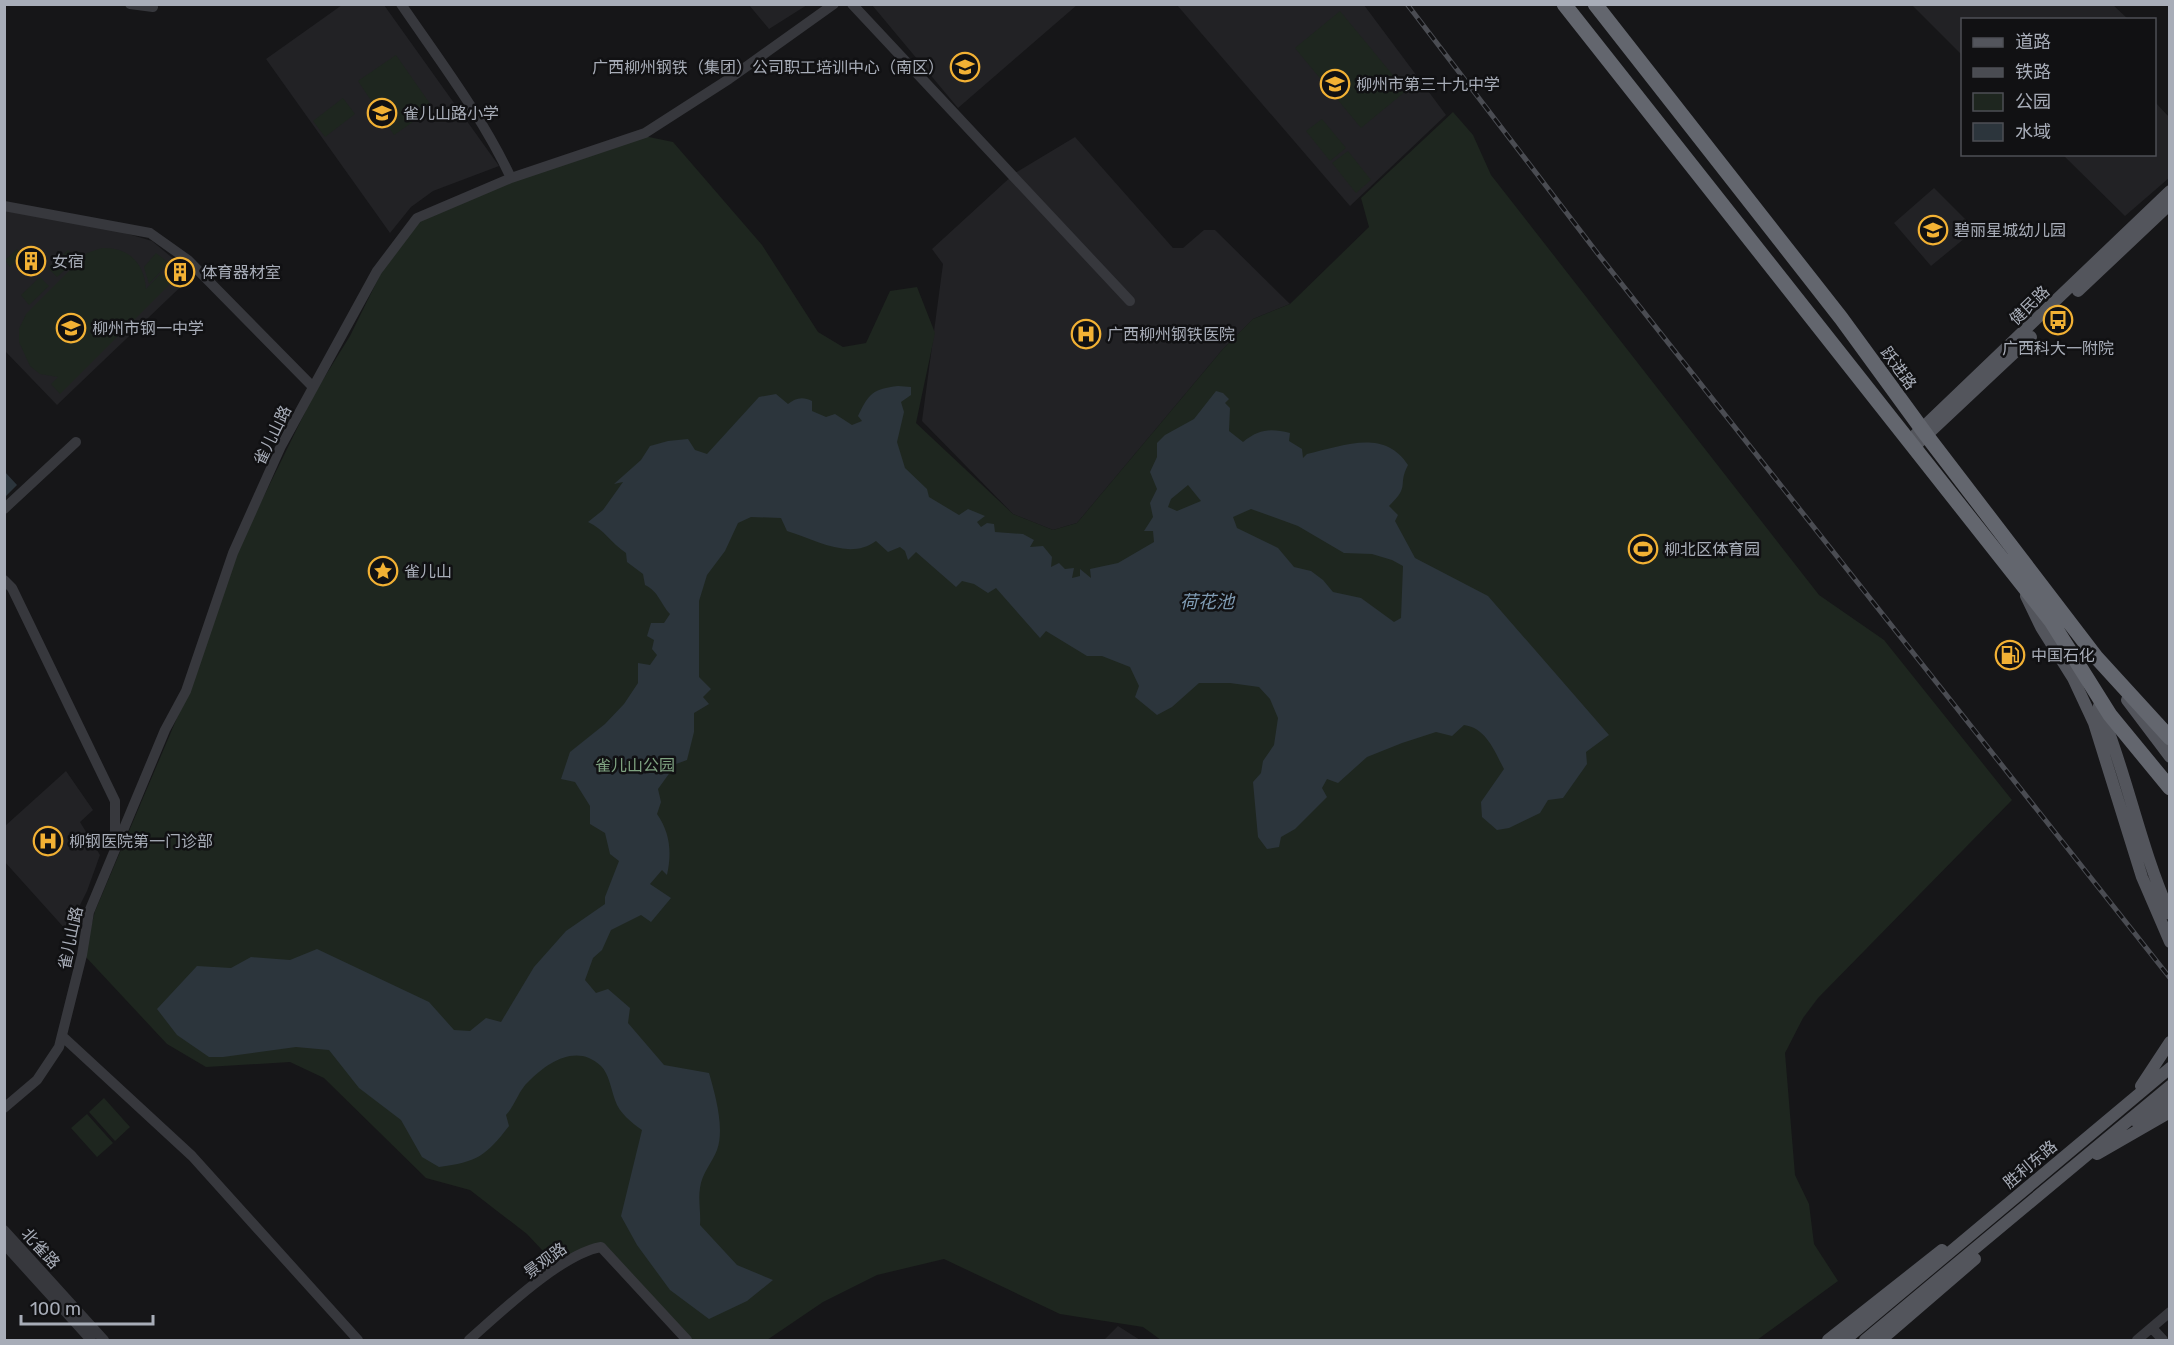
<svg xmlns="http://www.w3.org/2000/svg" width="2174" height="1345" viewBox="0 0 2174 1345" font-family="Rubik,'Noto Sans SC',sans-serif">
  <rect width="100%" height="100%" fill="#161618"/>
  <path fill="#222225" d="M 342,5 L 384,5 L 499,166 L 433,191 L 411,207 L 390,233 L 266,59 Z
    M 749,5 L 807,5 L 769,29 Z
    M 872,5 L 1077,5 L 958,108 Z
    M 1177,5 L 1364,5 L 1446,115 L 1350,206 Z
    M 1912,5 L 2113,5 L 2128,19 L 1962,20 L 1962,55 Z
    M 2155,102 L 2169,117 L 2169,178 L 2125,216 L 2063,155 L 2154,154 Z
    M 1075,137 L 1173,248 L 1183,248 L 1204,230 L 1215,230 L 1290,304 L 1253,319 L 1223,349 L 1077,523 L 1053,530 L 1013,514 L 922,421 L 943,264 L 932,249 L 1015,173 Z
    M 1934,188 L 1967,221 L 1965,238 L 1931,266 L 1894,223 Z
    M 4,209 L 118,231 L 152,241 L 193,275 L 57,405 L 5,351 Z
    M 66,771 L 93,810 L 80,822 L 100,855 L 87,891 L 67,931 L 4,861 L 5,826 Z
    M 1118,1326 L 1140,1340 L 1104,1340 Z"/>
  <path fill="#1e261f" d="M 1340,11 L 1406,91 L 1361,128 L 1295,48 Z
    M 396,55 L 433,108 L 394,135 L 358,81 Z
    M 343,98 L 355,114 L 325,137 L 313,121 Z
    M 1453,112 L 1473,135 L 1491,175 L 1819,595 L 1884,640 L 2012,800 L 1818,998 L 1803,1018 L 1785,1053 L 1795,1175 L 1809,1204 L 1814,1244 L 1838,1281 L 1757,1340 L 1161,1340 L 1143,1327 L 1060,1314 L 944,1259 L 877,1275 L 823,1302 L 767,1340 L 687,1340 L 602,1247 L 558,1267 L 527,1234 L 470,1190 L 426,1178 L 324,1078 L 290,1062 L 206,1067 L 167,1044 L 84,955 L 95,911 L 188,692 L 236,553 L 314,394 L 350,336 L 381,273 L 420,220 L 512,181 L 644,136 L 673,142 L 762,245 L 818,332 L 843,347 L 866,343 L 890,291 L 917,287 L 935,333 L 916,423 L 1013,514 L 1053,530 L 1077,523 L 1223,349 L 1253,319 L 1290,304 L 1369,227 L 1361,198 Z
    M 1322,119 L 1346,148 L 1330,161 L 1306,131 Z
    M 1348,151 L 1371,180 L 1356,193 L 1332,163 Z
    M 102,248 C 128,247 144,262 146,289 L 161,273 L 171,283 L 60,394 L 51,384 L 58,377 L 40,374 L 30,366 L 19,342 L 19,329 L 26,314 L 87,253 Z
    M 17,249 L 22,255 L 10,267 L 5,260 Z
    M 68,250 L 77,259 L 57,277 L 48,268 Z
    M 156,253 L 169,263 L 149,284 L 144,267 Z
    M 40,277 L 49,286 L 29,305 L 21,295 Z
    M 104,1098 L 130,1127 L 115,1141 L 89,1112 Z
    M 87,1114 L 113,1143 L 97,1157 L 71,1128 Z"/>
  <path fill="#2c353c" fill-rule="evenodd" d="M 898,386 L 911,387 L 911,395 L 901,402 L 904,412 L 897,442 L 905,468 L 927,489 L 929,497 L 959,515 L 968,509 L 985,516 L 977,522 L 981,527 L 987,523 L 994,524 L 995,532 L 1023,534 L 1034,540 L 1030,547 L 1043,546 L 1052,557 L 1051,567 L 1059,563 L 1065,569 L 1074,568 L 1072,578 L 1080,576 L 1080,569 L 1091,578 L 1090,569 L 1118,563 L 1154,542 L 1153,531 L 1144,531 L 1153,517 L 1150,503 L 1157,489 L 1150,472 L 1157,457 L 1157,443 L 1165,435 L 1194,419 L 1216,391 L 1223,393 L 1229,399 L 1225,403 L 1230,408 L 1229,431 L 1243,442 C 1259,429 1270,428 1290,433 L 1289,441 L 1302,449 L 1303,458 L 1307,454 C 1343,446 1384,428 1408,465 C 1397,486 1411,485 1389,506 L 1398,515 L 1395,521 L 1415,558 L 1488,596 L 1609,735 L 1586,752 L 1587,764 L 1563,798 L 1548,800 L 1540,813 L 1509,828 L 1497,830 L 1482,817 L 1481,802 L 1504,769 C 1494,750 1486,728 1464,725 L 1452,736 L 1436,732 L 1402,743 L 1367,757 L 1338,783 L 1327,779 L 1322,788 L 1327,797 L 1295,829 L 1281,837 L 1279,847 L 1267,849 L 1258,837 L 1253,782 L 1261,773 L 1263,761 L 1274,745 L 1278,718 L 1270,699 L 1259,687 L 1230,683 L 1199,683 L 1172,707 L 1157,715 L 1135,697 L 1139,686 L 1130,667 L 1102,656 L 1087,656 L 1046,631 L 1040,638 L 996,588 L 988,593 L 974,584 L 962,581 L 956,587 L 916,552 L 908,560 L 905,551 L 900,547 L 888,552 L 876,541 C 849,561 815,539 787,531 L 781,518 L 751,517 L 738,523 L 725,551 L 707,575 L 699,601 L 699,677 L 711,689 L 703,697 L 709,704 L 694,713 L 694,732 L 687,760 L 676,764 L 658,789 L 661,802 L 657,814 C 670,833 672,852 667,875 L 662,870 L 650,884 L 671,898 L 651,922 L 641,915 L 611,930 L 602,950 L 593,958 L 585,980 L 596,993 L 608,989 L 630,1008 L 628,1023 L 664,1065 L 709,1073 C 715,1094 725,1128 717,1150 C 712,1163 702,1173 700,1188 C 698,1200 701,1213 700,1225 L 737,1265 L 773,1280 L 747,1301 L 709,1319 L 670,1290 L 637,1245 L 621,1216 L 642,1130 C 632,1123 619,1113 615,1100 C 611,1089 609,1074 601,1066 C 577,1043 548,1062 529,1081 C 518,1091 516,1104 506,1115 L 509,1126 C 486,1156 477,1162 439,1167 L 422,1157 L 401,1120 L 359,1088 L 329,1050 L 296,1047 L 223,1057 L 209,1057 L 177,1035 L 157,1009 L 197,966 L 231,968 L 251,957 L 290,960 L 317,949 L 429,1002 L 454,1030 L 470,1031 L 486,1018 L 501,1022 L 534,967 L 566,931 L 605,904 L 605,897 L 619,861 L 610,854 L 605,833 L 590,824 L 590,806 L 575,782 L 561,779 L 570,752 L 605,724 L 624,704 L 638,683 L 638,663 L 650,665 L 657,655 L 652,649 L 654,640 L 647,636 L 651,623 L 664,623 L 670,614 C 660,603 659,592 645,585 L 643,574 L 627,562 L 626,553 C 611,543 604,529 588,522 L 603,510 L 623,482 L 614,484 L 641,460 L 650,446 L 668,441 L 688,439 L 695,450 L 707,454 L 759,397 L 776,394 L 788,404 C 795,398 803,396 812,401 L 812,411 L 826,417 L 835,414 L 852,425 L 862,421 L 858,416 C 869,393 873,389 898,386 ZM 1188,485 L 1201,501 L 1177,511 L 1168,507 L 1171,499 ZM 1251,509 L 1298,526 L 1344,553 L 1372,554 L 1392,560 L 1403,566 L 1401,618 L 1394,622 L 1361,598 L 1333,592 L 1323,580 L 1311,571 L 1294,567 L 1278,548 L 1237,528 L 1233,517 Z
    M 5,472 L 17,485 L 5,497 Z"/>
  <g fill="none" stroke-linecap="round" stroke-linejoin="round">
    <path stroke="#37383d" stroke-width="10" d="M 130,4 L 153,7
      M 401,4 C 440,61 482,116 511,178
      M 852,4 L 1130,301
      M 4,206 L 150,233 L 188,260 L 313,387
      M 4,509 L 76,442
      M 4,580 L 12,588 L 115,801 L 115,844
      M 62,1036 L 192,1156 L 358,1340
      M 4,1108 L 37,1080 L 59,1047 L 82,955 L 89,912 L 165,730 L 186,691 L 233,553 L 281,446 L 377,271 L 417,218 L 511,178 L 645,133 L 729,79 L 834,4
      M 4,1230 L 104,1340
      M 4,1244 L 91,1340
      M 2152,1328 L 2163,1340
      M 469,1340 C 501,1312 561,1254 601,1247 L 687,1340
      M 2137,1340 L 2170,1312"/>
    <path stroke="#53555c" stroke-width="12" d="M 2078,291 L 2170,204
      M 1915,435 L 2170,191
      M 1914,447 L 2031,337
      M 2026,596 L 2041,627 L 2073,678 L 2094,723 L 2142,877 L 2170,942
      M 2127,700 L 2170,757
      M 2099,706 C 2127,774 2140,847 2170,914
      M 2141,1086 L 2170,1042
      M 2137,1122 L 2170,1101
      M 2097,1154 L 2170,1112
      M 1828,1340 L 1942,1250
      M 1845,1340 L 2170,1068
      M 1865,1340 L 2170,1086
      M 1881,1340 L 1975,1259"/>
    <path stroke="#63666e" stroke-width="15" d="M 1564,4 L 2051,621 L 2110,715 L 2170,788
      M 1595,4 L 1841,318 L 1927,436 L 2096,657 L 2170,738"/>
    <g stroke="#4a4c52" stroke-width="5">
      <path id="rail" d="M 1407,4 L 1598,254 L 2170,978"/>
    </g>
    <use href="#rail" stroke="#111113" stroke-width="3" stroke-dasharray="9" stroke-linecap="butt"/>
  </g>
  <defs>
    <g id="school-ring" transform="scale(1.5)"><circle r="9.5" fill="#111113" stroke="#f2b134" stroke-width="1.5"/><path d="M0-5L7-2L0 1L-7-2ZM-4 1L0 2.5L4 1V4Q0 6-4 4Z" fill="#f2b134"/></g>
    <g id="building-ring" transform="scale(1.5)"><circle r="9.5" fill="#111113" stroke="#f2b134" stroke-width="1.5"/><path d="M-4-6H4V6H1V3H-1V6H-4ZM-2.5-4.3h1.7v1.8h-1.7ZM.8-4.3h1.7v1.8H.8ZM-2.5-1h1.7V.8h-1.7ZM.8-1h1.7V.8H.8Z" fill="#f2b134"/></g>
    <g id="bus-ring" transform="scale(1.5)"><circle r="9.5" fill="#111113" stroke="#f2b134" stroke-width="1.5"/><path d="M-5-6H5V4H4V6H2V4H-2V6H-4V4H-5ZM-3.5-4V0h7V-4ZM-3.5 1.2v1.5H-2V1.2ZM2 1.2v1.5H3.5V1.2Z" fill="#f2b134"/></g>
    <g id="hospital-ring" transform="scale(1.5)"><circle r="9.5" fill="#111113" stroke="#f2b134" stroke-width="1.5"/><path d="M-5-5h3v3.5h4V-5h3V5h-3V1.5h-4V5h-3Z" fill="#f2b134"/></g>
    <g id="stadium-ring" transform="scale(1.5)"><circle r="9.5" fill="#111113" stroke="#f2b134" stroke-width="1.5"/><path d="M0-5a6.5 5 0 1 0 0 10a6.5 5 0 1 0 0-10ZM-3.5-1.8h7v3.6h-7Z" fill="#f2b134"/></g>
    <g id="sight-ring" transform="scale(1.5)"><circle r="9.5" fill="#111113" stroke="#f2b134" stroke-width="1.5"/><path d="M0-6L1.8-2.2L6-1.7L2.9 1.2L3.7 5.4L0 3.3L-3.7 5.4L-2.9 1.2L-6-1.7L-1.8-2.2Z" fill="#f2b134"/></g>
    <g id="fuel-ring" transform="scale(1.5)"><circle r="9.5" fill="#111113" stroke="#f2b134" stroke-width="1.5"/><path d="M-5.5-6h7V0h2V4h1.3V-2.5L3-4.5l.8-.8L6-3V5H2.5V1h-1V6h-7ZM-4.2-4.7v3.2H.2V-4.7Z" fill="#f2b134"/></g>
  </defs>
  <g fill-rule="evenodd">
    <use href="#school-ring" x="965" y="67"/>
    <use href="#school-ring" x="1335" y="84"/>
    <use href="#school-ring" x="382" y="113"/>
    <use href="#school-ring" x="1933" y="230"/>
    <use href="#building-ring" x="31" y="261"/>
    <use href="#building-ring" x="180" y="272"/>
    <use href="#bus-ring" x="2058" y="320"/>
    <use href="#school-ring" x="71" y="328"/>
    <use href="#hospital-ring" x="1086" y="334"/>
    <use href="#stadium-ring" x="1643" y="549"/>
    <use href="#sight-ring" x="383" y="571"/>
    <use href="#fuel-ring" x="2010" y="655"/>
    <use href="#hospital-ring" x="48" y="841"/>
  </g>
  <g text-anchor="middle" stroke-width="5" stroke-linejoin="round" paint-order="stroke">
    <g font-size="16" fill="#a8adb8" stroke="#111113" text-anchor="start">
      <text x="944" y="73" text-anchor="end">广西柳州钢铁（集团）公司职工培训中心（南区）</text>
      <text x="1356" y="90">柳州市第三十九中学</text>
      <text x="403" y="119">雀儿山路小学</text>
      <text x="1954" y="236">碧丽星城幼儿园</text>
      <text x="52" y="267">女宿</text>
      <text x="201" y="278">体育器材室</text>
      <text x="92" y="334">柳州市钢一中学</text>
      <text x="1107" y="340">广西柳州钢铁医院</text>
      <text x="2058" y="354" text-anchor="middle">广西科大一附院</text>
      <text x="1664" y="555">柳北区体育园</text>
      <text x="404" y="577">雀儿山</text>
      <text x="2031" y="661">中国石化</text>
      <text x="69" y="847">柳钢医院第一门诊部</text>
    </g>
    <g font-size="16" fill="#a8adb8" stroke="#111113">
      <text transform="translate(2029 305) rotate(-44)" y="6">健民路</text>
      <text transform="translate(1899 368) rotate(54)" y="6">跃进路</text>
      <text transform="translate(272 435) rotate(-64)" y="6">雀儿山路</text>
      <text transform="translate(70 938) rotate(-78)" y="6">雀儿山路</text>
      <text transform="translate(2030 1164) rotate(-40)" y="6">胜利东路</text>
      <text transform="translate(41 1248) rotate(48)" y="6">北雀路</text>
      <text transform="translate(545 1260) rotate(-36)" y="6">景观路</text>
    </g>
    <g font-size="16" fill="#7fa381" stroke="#111113">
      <text x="635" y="771">雀儿山公园</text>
    </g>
    <g font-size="18" font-style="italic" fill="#7f9bb3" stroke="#111113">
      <text x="1207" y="608">荷花池</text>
    </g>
  </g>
  <rect width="2174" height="1345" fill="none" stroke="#a8adb8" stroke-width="12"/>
  <rect x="1961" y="18" width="195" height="138" fill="#111113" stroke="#4d4f55" stroke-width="1.5"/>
  <rect x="1973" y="38" width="30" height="9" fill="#53555c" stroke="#4d4f55" stroke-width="1.5"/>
  <text x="2015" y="48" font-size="18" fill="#a8adb8">道路</text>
  <rect x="1973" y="68" width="30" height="9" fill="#4a4c52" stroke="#4d4f55" stroke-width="1.5"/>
  <text x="2015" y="78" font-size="18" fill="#a8adb8">铁路</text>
  <rect x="1973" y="93" width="30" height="18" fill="#1e261f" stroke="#4d4f55" stroke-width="1.5"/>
  <text x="2015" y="108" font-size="18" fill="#a8adb8">公园</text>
  <rect x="1973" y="123" width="30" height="18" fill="#2c353c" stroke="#4d4f55" stroke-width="1.5"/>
  <text x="2015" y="138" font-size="18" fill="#a8adb8">水域</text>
  <path d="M21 1315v9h132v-9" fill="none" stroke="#a8adb8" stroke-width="3"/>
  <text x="30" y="1315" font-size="18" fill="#a8adb8" stroke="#111113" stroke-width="4.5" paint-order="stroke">100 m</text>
</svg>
